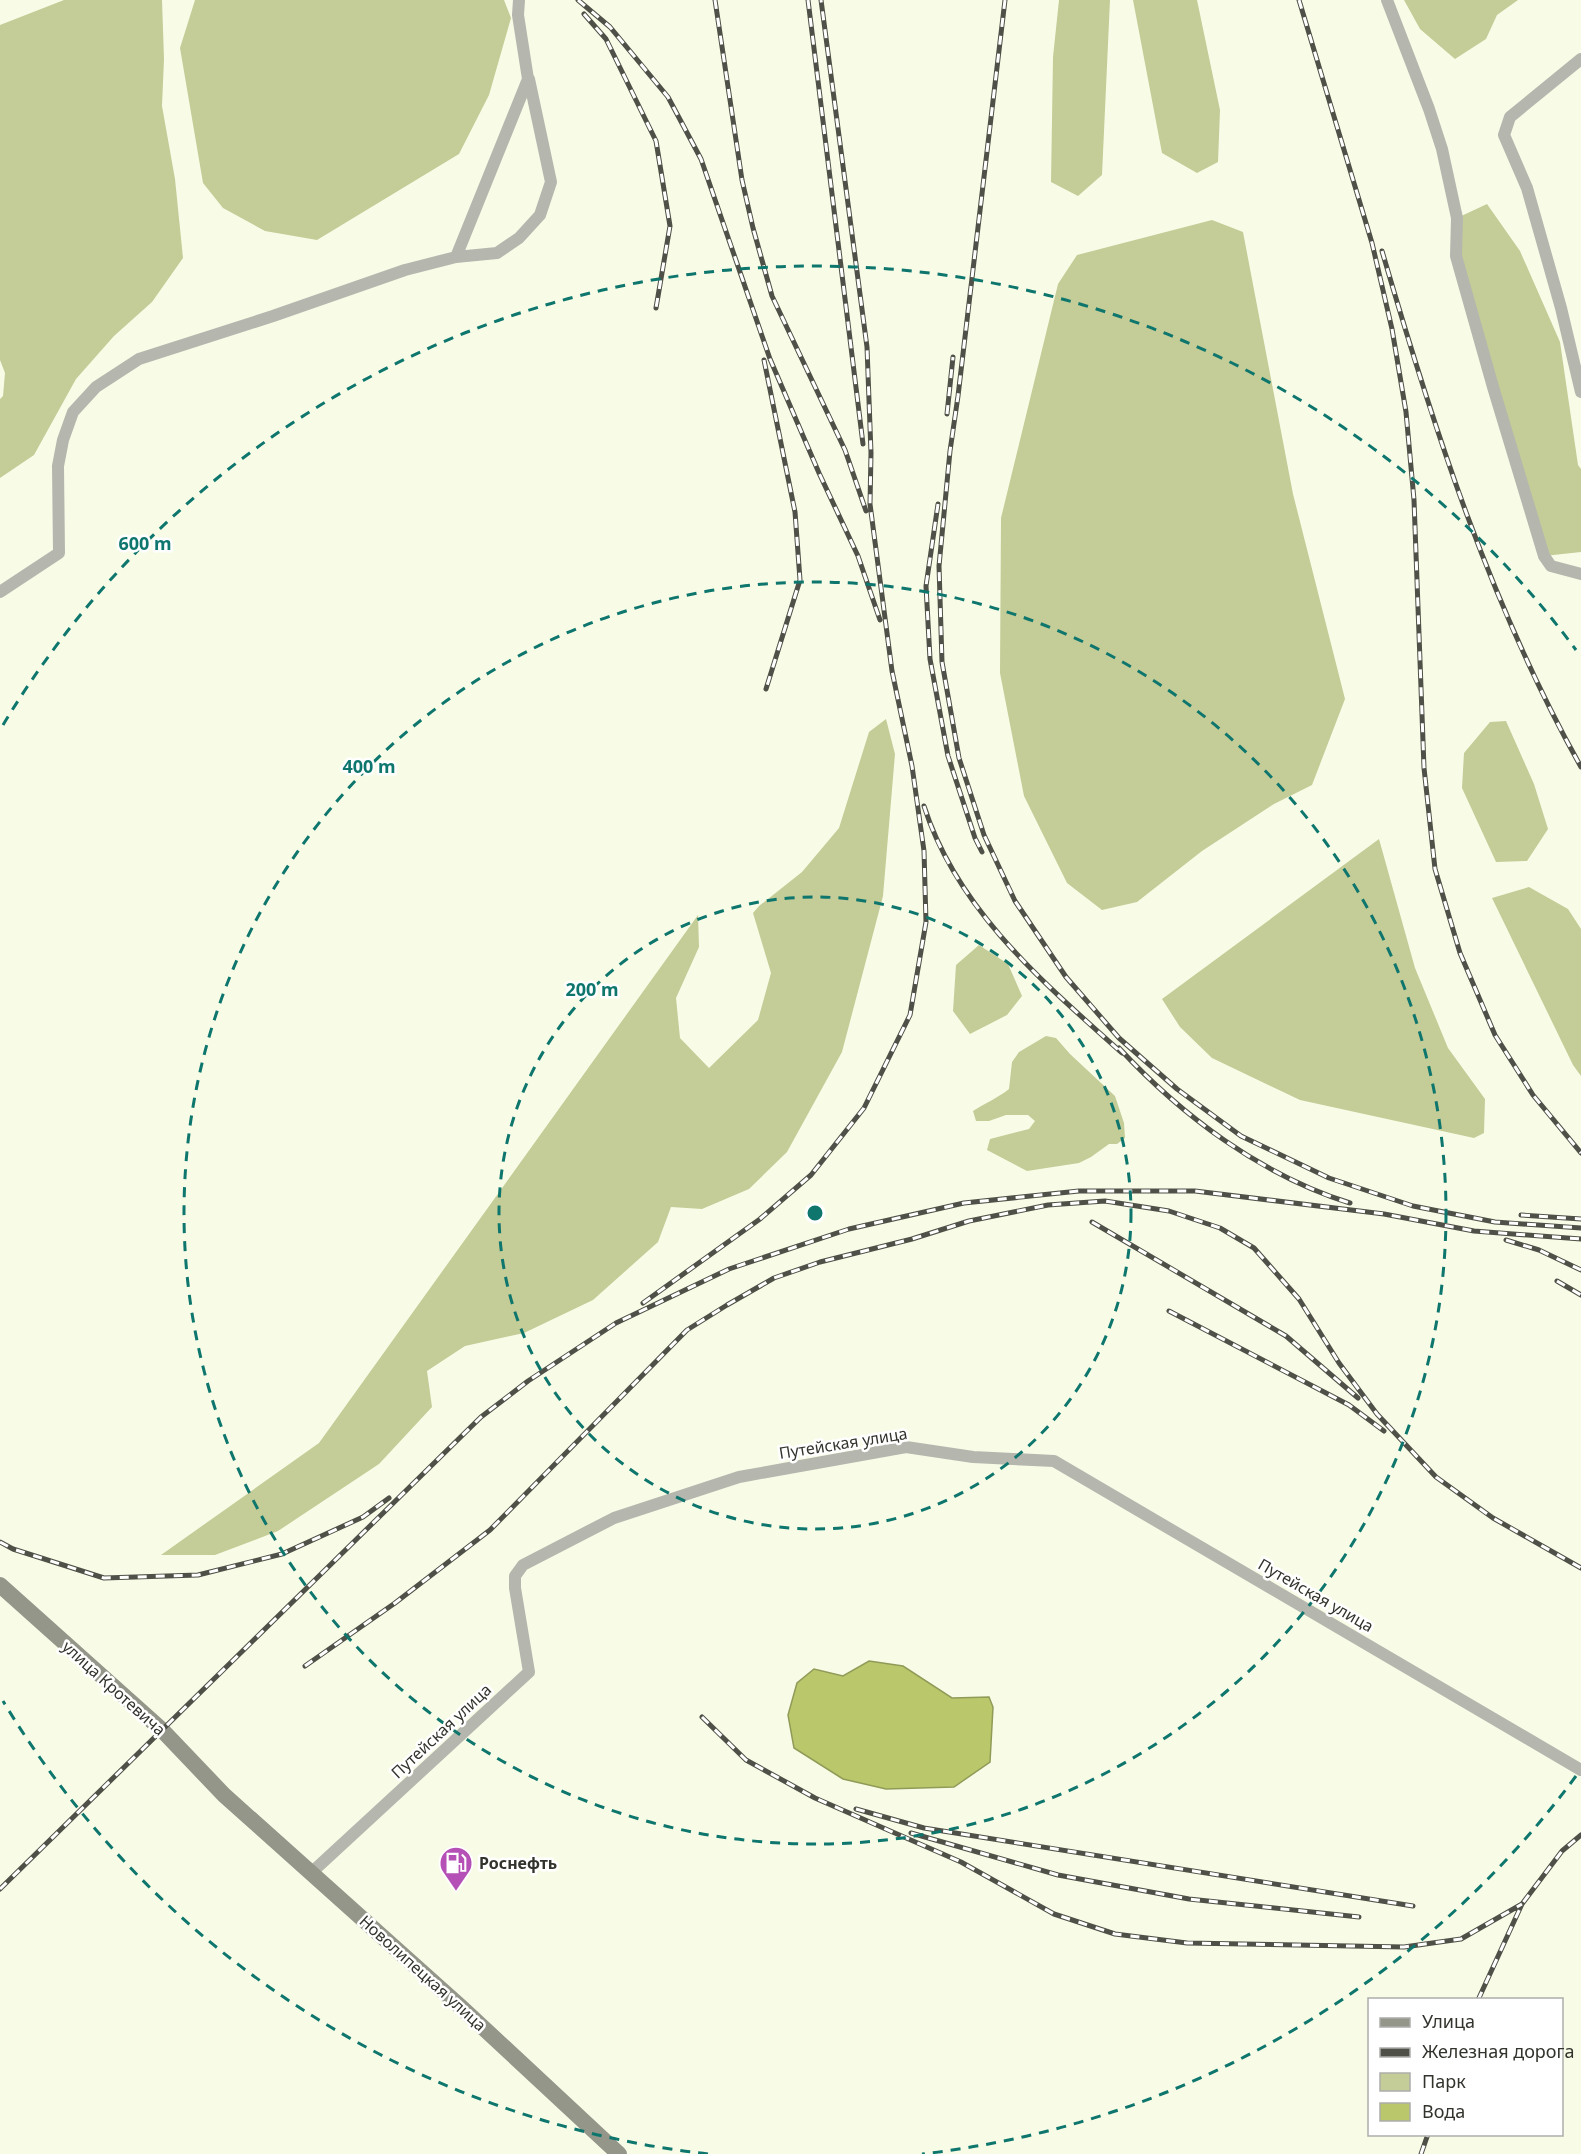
<svg xmlns="http://www.w3.org/2000/svg" width="1581" height="2154" viewBox="0 0 1581 2154" font-family="'Noto Sans',sans-serif">
  <rect width="100%" height="100%" fill="#f8fce7"/>
  <path fill="#c4cc97" d="M 64,0 L 162,0 L 164,59 L 162,106 L 175,179 L 183,258 L 152,302 L 114,336 L 76,379 L 34,455 L 0,478 L 0,399 L 3,396 L 5,373 L 0,360 L 0,25 Z
    M 195,0 L 504,0 L 511,18 L 489,95 L 459,154 L 317,240 L 265,231 L 223,208 L 203,183 L 180,48 Z
    M 1059,0 L 1110,0 L 1102,175 L 1078,196 L 1051,182 L 1053,57 Z
    M 1133,0 L 1197,0 L 1220,110 L 1218,162 L 1197,173 L 1162,153 Z
    M 1404,0 L 1518,0 L 1497,15 L 1486,39 L 1455,59 L 1420,29 Z
    M 1487,204 L 1520,251 L 1560,342 L 1578,465 L 1581,469 L 1581,552 L 1544,556 L 1456,256 L 1457,218 Z
    M 1212,220 L 1243,232 L 1293,494 L 1345,699 L 1312,785 L 1274,804 L 1202,851 L 1137,902 L 1102,910 L 1067,883 L 1024,796 L 1000,673 L 1001,518 L 1058,284 L 1077,255 Z
    M 886,719 L 895,754 L 883,896 L 842,1052 L 787,1152 L 749,1189 L 702,1209 L 671,1207 L 658,1242 L 593,1300 L 524,1333 L 465,1346 L 427,1371 L 432,1407 L 379,1464 L 278,1531 L 215,1555 L 161,1555 L 319,1443 L 698,915 L 699,947 L 676,998 L 680,1038 L 709,1068 L 758,1020 L 771,973 L 753,913 L 759,906 L 802,872 L 839,828 L 869,732 Z
    M 1506,721 L 1534,784 L 1548,829 L 1527,861 L 1496,862 L 1462,788 L 1464,753 L 1490,722 Z
    M 1379,839 L 1415,968 L 1448,1048 L 1485,1099 L 1484,1133 L 1474,1138 L 1300,1100 L 1212,1058 L 1180,1027 L 1162,999 Z
    M 1529,887 L 1568,909 L 1581,929 L 1581,1076 L 1573,1065 L 1492,898 Z
    M 979,945 L 1008,964 L 1022,996 L 1007,1015 L 970,1034 L 953,1011 L 956,965 Z
    M 1046,1036 L 1056,1038 L 1070,1054 L 1115,1096 L 1124,1123 L 1125,1138 L 1117,1144 L 1109,1144 L 1091,1157 L 1079,1163 L 1027,1171 L 987,1150 L 990,1139 L 1029,1129 L 1035,1121 L 1028,1115 L 1006,1115 L 989,1121 L 976,1121 L 973,1111 C 985,1103 998,1098 1009,1089 L 1012,1062 L 1019,1052 Z"/>
  <path fill="#bac76b" stroke="#919b58" stroke-width="1.5" d="M 869,1661 L 903,1666 L 952,1698 L 989,1697 L 993,1707 L 990,1762 L 954,1787 L 886,1789 L 843,1779 L 794,1748 L 788,1715 L 797,1683 L 814,1669 L 843,1676 Z"/>
  <g fill="none" stroke-linecap="round" stroke-linejoin="round">
    <path stroke="#b5b7ae" stroke-width="12" d="M 1387,0 L 1429,109 L 1442,149 L 1457,218 L 1456,256 L 1493,387 L 1544,556 L 1551,566 L 1581,574
      M 1581,59 L 1510,117 L 1504,135 L 1527,188 L 1561,308 L 1581,392
      M 456,257 L 497,253 L 519,238 L 540,215 L 551,182 L 529,79
      M 0,592 L 59,553 L 58,466 L 63,440 L 73,412 L 96,387 L 139,359 L 273,316 L 405,270 L 456,257 L 528,79 L 518,15 L 519,0
      M 311,1873 L 529,1672 L 515,1588 L 515,1576 L 523,1565 L 614,1518 L 739,1477 L 906,1447 L 973,1457 L 1054,1461 L 1581,1770"/>
    <path stroke="#94968a" stroke-width="16" d="M 0,1585 L 162,1730 L 224,1795 L 462,2008 L 619,2154"/>
    <g stroke="#4f5047" stroke-width="5">
      <path id="rail" d="M 578,0 L 610,27 L 668,97 L 701,159 L 770,359 L 819,473 L 858,556 L 880,620
        M 715,0 L 742,180 L 753,228 L 772,296 L 845,450 L 866,511
        M 808,0 L 863,444
        M 1005,0 L 958,396 L 950,451 L 939,566 L 942,662 L 959,758 L 984,835 L 1015,901 L 1066,977 L 1119,1038 L 1177,1089 L 1241,1136 L 1329,1178 L 1413,1206 L 1495,1222 L 1581,1228
        M 1299,0 L 1372,243 L 1392,329 L 1406,412 L 1414,500 L 1424,768 L 1435,869 L 1460,953 L 1495,1035 L 1533,1095 L 1581,1153
        M 584,14 L 606,39 L 656,141 L 670,226 L 656,308
        M 1382,251 C 1434,429 1490,604 1581,767
        M 764,360 L 795,512 L 800,580 L 766,689
        M 947,414 L 953,357
        M 938,504 L 926,586 L 930,659 L 948,756 L 975,838 L 982,852
        M 924,806 C 957,910 1044,983 1122,1053
        M 1119,1048 C 1182,1116 1261,1175 1350,1203
        M 1521,1215 L 1581,1219
        M 1092,1222 L 1286,1336 L 1358,1398
        M 1506,1240 L 1539,1250 L 1581,1270
        M 1557,1281 L 1581,1295
        M 643,1303 L 760,1219 L 811,1175 L 864,1108 L 910,1015 L 926,922 L 924,851 L 912,766 L 892,671 L 870,504 L 871,453 L 867,347 L 821,0
        M 1169,1311 L 1349,1405 L 1384,1431
        M 0,1542 L 13,1549 L 104,1578 L 198,1575 L 282,1554 L 363,1517 L 389,1498
        M 305,1666 L 395,1603 L 490,1530 L 687,1330 L 727,1305 L 774,1278 L 820,1262 L 912,1239 L 969,1221 L 1048,1205 L 1105,1201 L 1169,1211 L 1220,1228 L 1254,1248 L 1299,1299 L 1339,1363 L 1377,1414 L 1436,1477 L 1493,1518 L 1581,1568
        M 702,1717 L 746,1760 L 815,1798 L 961,1862 L 1054,1914 L 1115,1934 L 1187,1943 L 1404,1947 L 1461,1939 L 1522,1904
        M 856,1809 L 924,1828 L 1413,1906
        M 911,1833 L 1058,1875 L 1189,1899 L 1359,1917
        M 0,1889 L 481,1417 L 528,1381 L 616,1323 L 729,1269 L 849,1229 L 964,1203 L 1079,1191 L 1195,1191 L 1384,1214 L 1474,1231 L 1581,1239
        M 1478,2000 L 1522,1904 L 1562,1851 L 1581,1835
        M 1421,2154 L 1428,2134"/>
    </g>
    <use href="#rail" stroke="#fff" stroke-width="3" stroke-dasharray="9" stroke-linecap="butt"/>
  </g>
  <g fill="none" stroke="#0f766e" stroke-width="3" stroke-dasharray="10 8">
    <circle cx="815" cy="1213" r="316"/>
    <circle cx="815" cy="1213" r="631"/>
    <path d="M1576 1776A947 947 0 0 1 922 2154M708 2154A947 947 0 0 1 3 1701M3 725A947 947 0 0 1 1576 650"/>
  </g>
  <defs>
    <g id="fuel-pin" transform="scale(1.725)"><path d="M0 17L-7.5 6A9.5 9.5 0 1 1 7.5 6Z" fill="#b551b6" stroke="#fff"/><path d="M-5.5-6h7V0h2V4h1.3V-2.5L3-4.5l.8-.8L6-3V5H2.5V1h-1V6h-7ZM-4.2-4.7v3.2H.2V-4.7Z" fill="#fff"/></g>
  </defs>
  <g fill-rule="evenodd">
    <use href="#fuel-pin" x="456" y="1863"/>
  </g>
  <g text-anchor="middle" stroke-width="5" stroke-linejoin="round" paint-order="stroke">
    <g font-size="16" fill="#32332c" stroke="#fff">
      <text transform="translate(843 1443) rotate(-9)" y="6">Путейская улица</text>
      <text transform="translate(1316 1595) rotate(30)" y="6">Путейская улица</text>
      <text transform="translate(114 1688) rotate(42)" y="6">улица Кротевича</text>
      <text transform="translate(441 1731) rotate(-43)" y="6">Путейская улица</text>
      <text transform="translate(423 1973) rotate(42)" y="6">Новолипецкая улица</text>
    </g>
    <g font-size="16" font-weight="bold" fill="#32332c" stroke="#fff" text-anchor="start">
      <text x="479" y="1869">Роснефть</text>
    </g>
  </g>
  <circle cx="815" cy="1213" r="9" fill="#0f766e" stroke="#fff" stroke-width="3"/>
  <g font-size="18" text-anchor="middle" font-weight="bold" fill="#0f766e" stroke="#fff" stroke-width="5" stroke-linejoin="round" paint-order="stroke">
    <text x="145" y="550">600 m</text>
    <text x="369" y="773">400 m</text>
    <text x="592" y="996">200 m</text>
  </g>
  <rect x="1368" y="1998" width="195" height="138" fill="#ffffff" stroke="#adadab" stroke-width="1.5"/>
  <rect x="1380" y="2018" width="30" height="9" fill="#94968a" stroke="#adadab" stroke-width="1.5"/>
  <text x="1422" y="2028" font-size="18" fill="#32332c">Улица</text>
  <rect x="1380" y="2048" width="30" height="9" fill="#4f5047" stroke="#adadab" stroke-width="1.5"/>
  <text x="1422" y="2058" font-size="18" fill="#32332c">Железная дорога</text>
  <rect x="1380" y="2073" width="30" height="18" fill="#c4cc97" stroke="#adadab" stroke-width="1.5"/>
  <text x="1422" y="2088" font-size="18" fill="#32332c">Парк</text>
  <rect x="1380" y="2103" width="30" height="18" fill="#bac76b" stroke="#adadab" stroke-width="1.5"/>
  <text x="1422" y="2118" font-size="18" fill="#32332c">Вода</text>
</svg>
